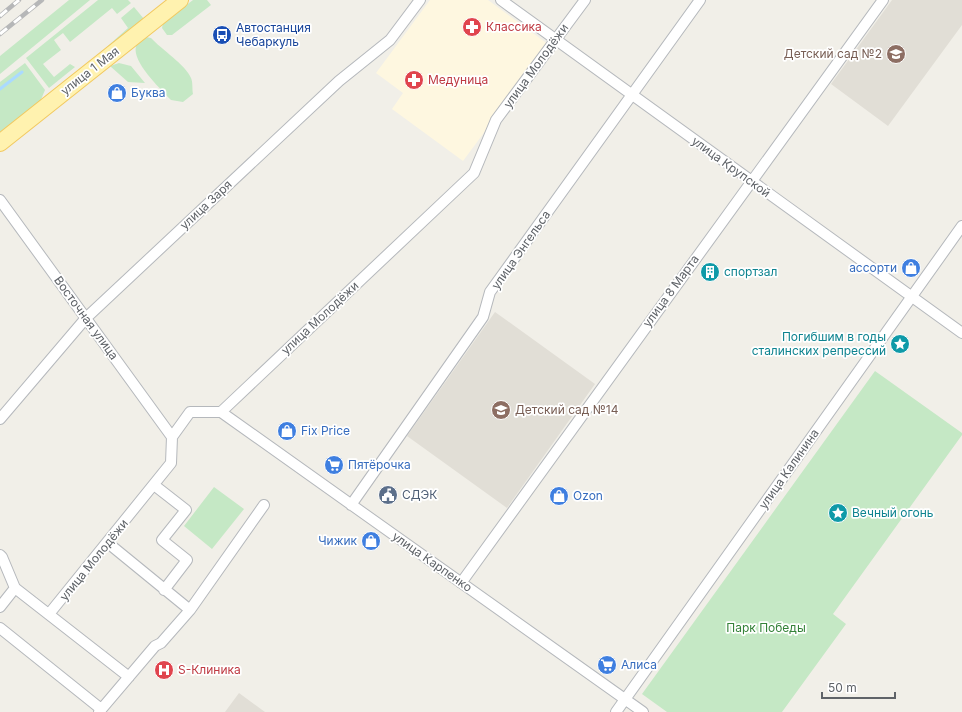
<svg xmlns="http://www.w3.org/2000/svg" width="962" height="712" viewBox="0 0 962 712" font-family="Inter,sans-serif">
  <rect width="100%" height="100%" fill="#f1efe8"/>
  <path fill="#fef7e0" d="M 430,0 L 488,0 L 549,45 L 463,161 L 392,109 L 403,93 L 376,73 Z"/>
  <path fill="#e1ded6" d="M 892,0 L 962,0 L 962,25 L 888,126 L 831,84 Z
    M 495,312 L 595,384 L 507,508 L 407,436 Z
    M 239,693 L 265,712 L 225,712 Z"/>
  <path fill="#c5e8c5" d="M 69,0 L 90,0 L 0,74 L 0,56 Z
    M 98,0 L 128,0 L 131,3 L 117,14 L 112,8 L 70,42 L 63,33 L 54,40 L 61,50 L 43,64 L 54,77 L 70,64 L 75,67 L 49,88 L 26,58 Z
    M 193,0 L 207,0 L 211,5 L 172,35 L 167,35 L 162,28 L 163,23 Z
    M 134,7 L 144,19 L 100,53 L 128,28 L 121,18 Z
    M 146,37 L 151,38 C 161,49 186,65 191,78 C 193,82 192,89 193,94 L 183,102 L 171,100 C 162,90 126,57 138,43 C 140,41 143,39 146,37 Z
    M 25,63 L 45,90 L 40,102 L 0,133 L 0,82 Z
    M 119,63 L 131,66 L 145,83 L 128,82 L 110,66 Z
    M 875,371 L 962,433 L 962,435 L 833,614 L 846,624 L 782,712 L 667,712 L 642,694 Z
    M 214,487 L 244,509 L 212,549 L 184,526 Z"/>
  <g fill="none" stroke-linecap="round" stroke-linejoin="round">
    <path stroke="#aadaff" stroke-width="3" d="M 0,89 L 22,72"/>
    <g stroke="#b5b8bc" stroke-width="12">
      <path id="street" d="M 501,0 L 962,333
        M 0,200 L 172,437
        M 221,412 L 643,712
        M 0,419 L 86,318 L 339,81 L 390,40 L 420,0
        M 154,485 L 186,510 L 162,540 L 187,560 L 164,590
        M 351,505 L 483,317 L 490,292 L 700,0
        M 108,543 L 190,610
        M 0,555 L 2,557 L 15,588 L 129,677
        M 461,583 L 883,0
        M 0,607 L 15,588
        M 49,614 L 171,463 L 172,437 L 190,412 L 221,412 L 474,173 L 496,120 L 585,0
        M 0,628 L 101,709
        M 99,712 L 155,646 L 161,643 L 190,610 L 264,505
        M 616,712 L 962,226"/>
    </g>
    <g stroke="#f2c960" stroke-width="18">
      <path id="primary" d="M 0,143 L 180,0"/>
    </g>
    <use href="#street" stroke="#fff" stroke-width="10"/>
    <use href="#primary" stroke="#fff2af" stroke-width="16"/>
    <g stroke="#b6b7b8" stroke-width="4.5">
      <path id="rail" d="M 0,16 L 19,0
        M 0,34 L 42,0"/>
    </g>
    <use href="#rail" stroke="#fff" stroke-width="3" stroke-dasharray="9" stroke-linecap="butt"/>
  </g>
  <defs>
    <g id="pharmacy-disc" transform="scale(1)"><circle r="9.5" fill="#e0444e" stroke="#fff"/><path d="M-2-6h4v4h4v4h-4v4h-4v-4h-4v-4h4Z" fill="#fff"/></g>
    <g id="bus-disc" transform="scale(1)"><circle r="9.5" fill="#1a4fb4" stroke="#fff"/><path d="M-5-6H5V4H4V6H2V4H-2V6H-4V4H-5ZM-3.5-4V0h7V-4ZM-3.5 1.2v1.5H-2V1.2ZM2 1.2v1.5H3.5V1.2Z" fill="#fff"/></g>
    <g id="school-disc" transform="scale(1)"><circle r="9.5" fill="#8d6e63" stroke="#fff"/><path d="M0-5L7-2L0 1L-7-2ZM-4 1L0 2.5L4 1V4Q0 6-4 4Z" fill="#fff"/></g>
    <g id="shop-disc" transform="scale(1)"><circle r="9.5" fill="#3f7fe0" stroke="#fff"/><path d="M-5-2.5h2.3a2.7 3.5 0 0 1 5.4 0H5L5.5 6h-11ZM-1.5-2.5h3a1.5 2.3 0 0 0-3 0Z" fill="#fff"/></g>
    <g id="building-disc" transform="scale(1)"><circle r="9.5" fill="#0f9aa8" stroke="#fff"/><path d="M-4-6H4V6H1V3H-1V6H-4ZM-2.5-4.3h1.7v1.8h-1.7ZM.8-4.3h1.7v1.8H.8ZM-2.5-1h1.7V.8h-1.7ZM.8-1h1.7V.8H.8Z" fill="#fff"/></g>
    <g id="sight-disc" transform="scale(1)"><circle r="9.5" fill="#0f9aa8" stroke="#fff"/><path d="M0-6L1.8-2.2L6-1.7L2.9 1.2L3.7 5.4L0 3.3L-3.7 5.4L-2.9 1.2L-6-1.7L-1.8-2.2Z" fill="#fff"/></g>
    <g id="supermarket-disc" transform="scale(1)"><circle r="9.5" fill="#3f7fe0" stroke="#fff"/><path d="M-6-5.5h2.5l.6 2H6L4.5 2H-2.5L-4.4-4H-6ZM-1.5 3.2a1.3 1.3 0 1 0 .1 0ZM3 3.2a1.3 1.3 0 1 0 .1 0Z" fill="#fff"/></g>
    <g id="civic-disc" transform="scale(1)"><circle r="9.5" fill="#5c6f8a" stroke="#fff"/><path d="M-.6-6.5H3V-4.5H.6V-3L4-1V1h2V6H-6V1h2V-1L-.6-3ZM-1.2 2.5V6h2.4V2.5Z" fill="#fff"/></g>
    <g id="hospital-disc" transform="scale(1)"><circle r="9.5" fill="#e0444e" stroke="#fff"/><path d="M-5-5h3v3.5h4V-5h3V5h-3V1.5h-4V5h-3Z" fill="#fff"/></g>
  </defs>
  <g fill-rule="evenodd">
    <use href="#pharmacy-disc" x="472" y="27"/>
    <use href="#bus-disc" x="222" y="35"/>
    <use href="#school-disc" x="896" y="54"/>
    <use href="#pharmacy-disc" x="414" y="80"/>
    <use href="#shop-disc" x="117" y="93"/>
    <use href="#shop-disc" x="911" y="268"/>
    <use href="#building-disc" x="710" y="272"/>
    <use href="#sight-disc" x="900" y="344"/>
    <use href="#school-disc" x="501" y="410"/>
    <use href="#shop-disc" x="287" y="431"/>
    <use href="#supermarket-disc" x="334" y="465"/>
    <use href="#civic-disc" x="388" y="495"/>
    <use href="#shop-disc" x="559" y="496"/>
    <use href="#sight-disc" x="838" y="513"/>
    <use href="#shop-disc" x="371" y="541"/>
    <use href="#supermarket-disc" x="607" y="665"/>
    <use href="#hospital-disc" x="164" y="670"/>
  </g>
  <g text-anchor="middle" stroke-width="3.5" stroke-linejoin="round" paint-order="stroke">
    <g font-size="12" fill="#be3a42" stroke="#fff" text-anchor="start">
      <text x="486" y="31">Классика</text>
      <text x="428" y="84">Медуница</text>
      <text x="178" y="674">S-Клиника</text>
    </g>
    <g font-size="12" fill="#164399" stroke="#fff" text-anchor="start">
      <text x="236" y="32">Автостанция<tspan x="236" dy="14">Чебаркуль</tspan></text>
    </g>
    <g font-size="12" fill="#785e54" stroke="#fff" text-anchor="end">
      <text x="882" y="58">Детский сад №2</text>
      <text x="515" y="414" text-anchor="start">Детский сад №14</text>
    </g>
    <g font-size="12" fill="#5f6368" stroke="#fff">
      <text transform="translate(536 66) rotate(-54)" y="4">улица Молодёжи</text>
      <text transform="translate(90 71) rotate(-38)" y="4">улица 1 Мая</text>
      <text transform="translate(731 167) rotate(36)" y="4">улица Крупской</text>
      <text transform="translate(206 205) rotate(-43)" y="4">улица Заря</text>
      <text transform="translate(521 250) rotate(-55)" y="4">улица Энгельса</text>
      <text transform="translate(671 291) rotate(-54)" y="4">улица 8 Марта</text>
      <text transform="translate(86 318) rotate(54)" y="4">Восточная улица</text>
      <text transform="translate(320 318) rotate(-43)" y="4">улица Молодёжи</text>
      <text transform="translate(789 469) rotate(-55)" y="4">улица Калинина</text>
      <text transform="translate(94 560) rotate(-51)" y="4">улица Молодёжи</text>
      <text transform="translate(432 562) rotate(35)" y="4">улица Карпенко</text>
    </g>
    <g font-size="12" fill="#366cbe" stroke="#fff" text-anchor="start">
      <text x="131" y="97">Буква</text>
      <text x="897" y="272" text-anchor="end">ассорти</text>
      <text x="301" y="435">Fix Price</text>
      <text x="348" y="469">Пятёрочка</text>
      <text x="573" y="500">Ozon</text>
      <text x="357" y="545" text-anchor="end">Чижик</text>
      <text x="621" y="669">Алиса</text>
    </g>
    <g font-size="12" fill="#0d838f" stroke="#fff" text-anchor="start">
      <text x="724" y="276">спортзал</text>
      <text x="886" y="341" text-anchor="end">Погибшим в годы<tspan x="886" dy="14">сталинских репрессий</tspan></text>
      <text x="852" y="517">Вечный огонь</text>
    </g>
    <g font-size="12" fill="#4e5e75" stroke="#fff" text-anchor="start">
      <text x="402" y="499">СДЭК</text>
    </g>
    <g font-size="12" fill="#348238" stroke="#fff">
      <text x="766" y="632">Парк Победы</text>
    </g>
  </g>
  <path d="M822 692v6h73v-6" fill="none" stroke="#5f6368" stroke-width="2"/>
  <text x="828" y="692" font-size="12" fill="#5f6368" stroke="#ffffff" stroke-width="3" paint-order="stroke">50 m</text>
</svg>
